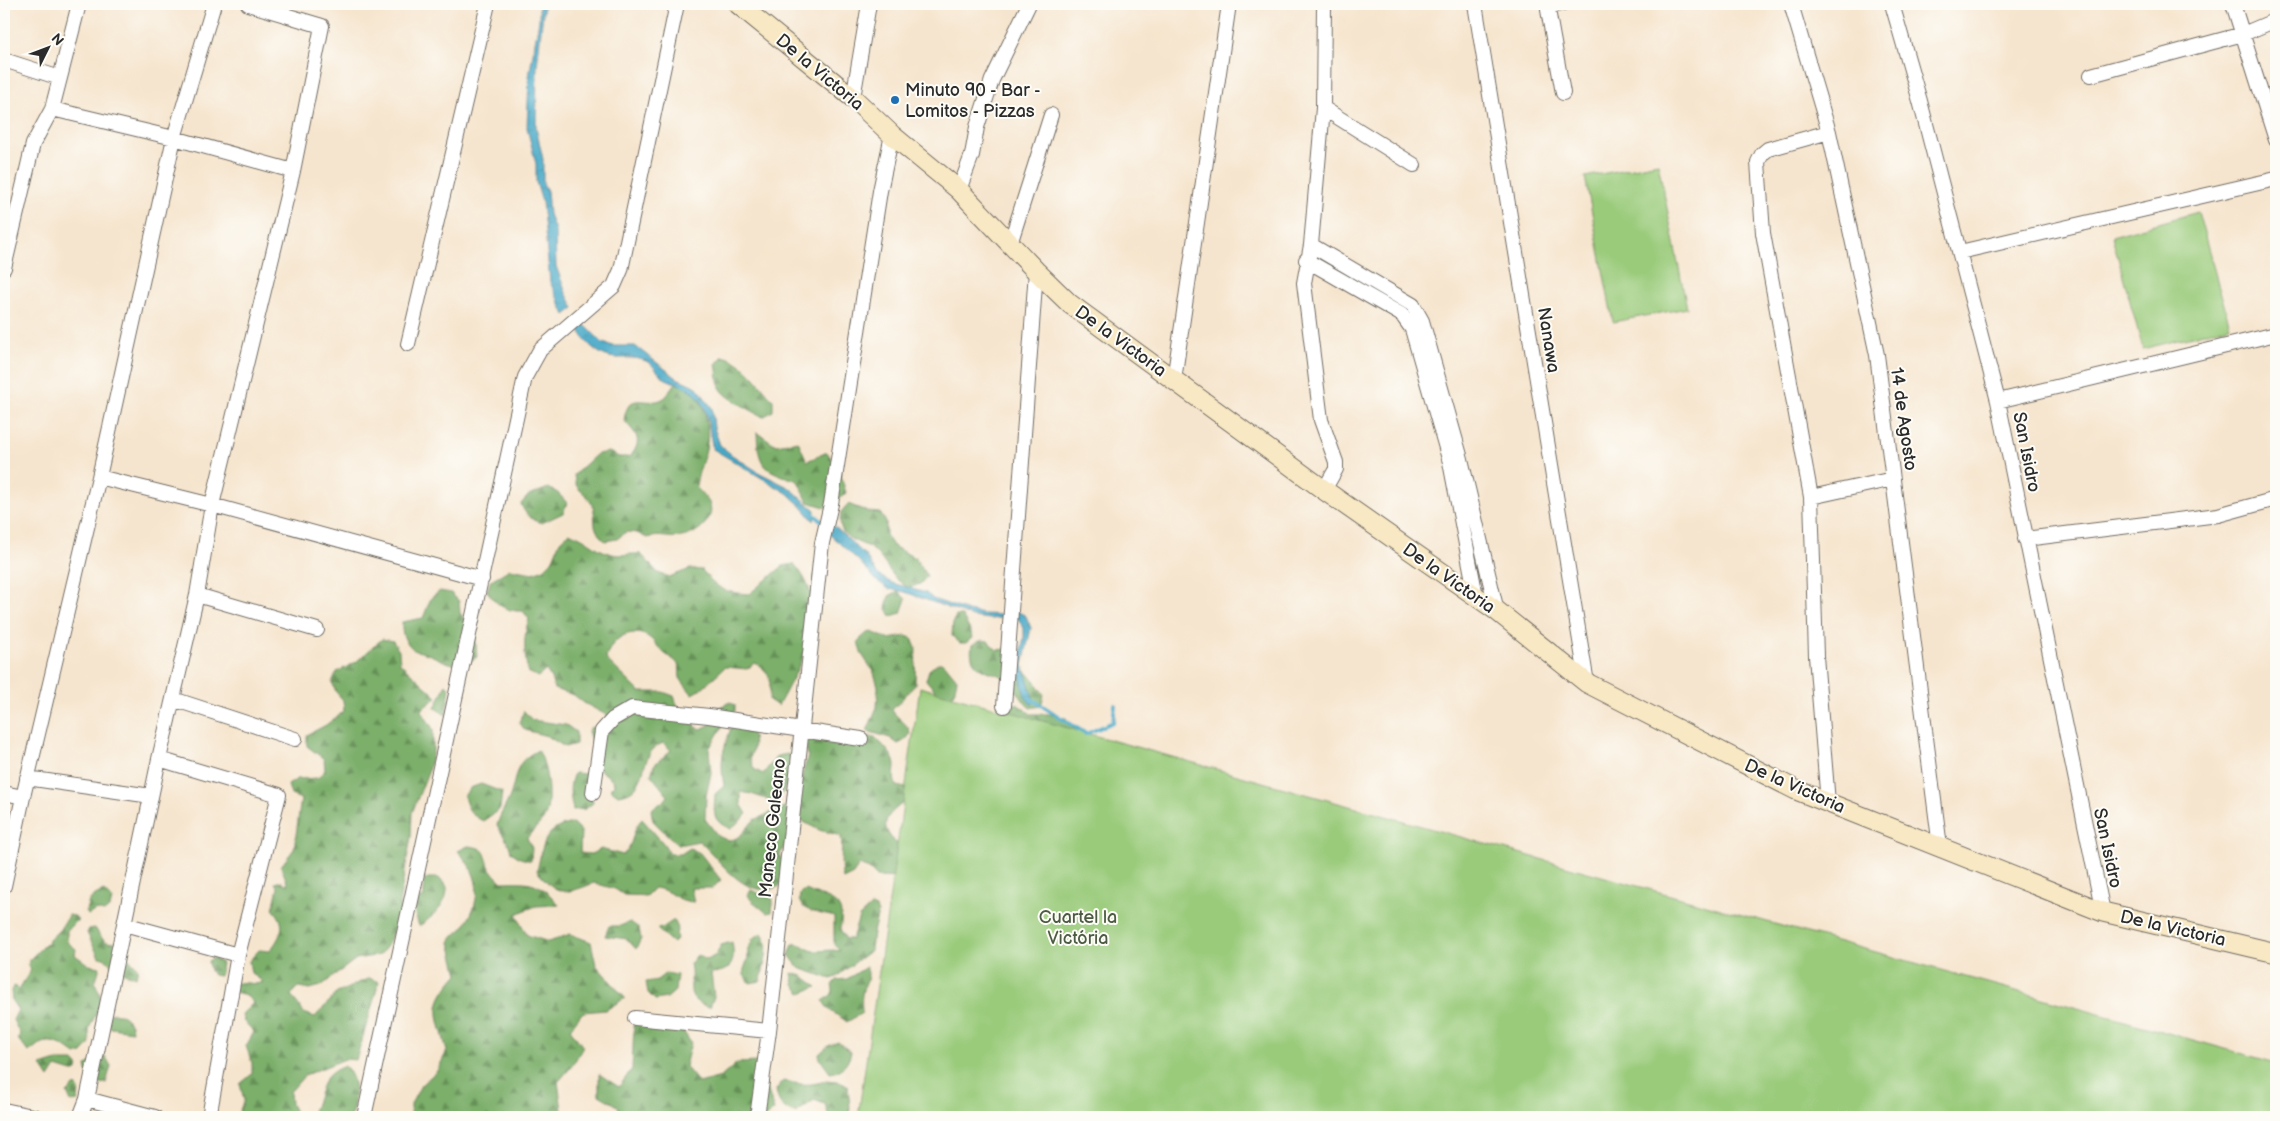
<svg xmlns="http://www.w3.org/2000/svg" width="2280" height="1121" font-family="'Balsamiq Sans',sans-serif">
<defs>
<pattern id="forest-firs" width="22" height="20" patternUnits="userSpaceOnUse" patternTransform="scale(1.25)"><rect width="22" height="20" fill="#7baf6a"/><path d="M5 1l3.5 6h-7zM16 11l3.5 6h-7z" fill="#658f57"/></pattern>
<pattern id="water-ripples" width="26" height="14" patternUnits="userSpaceOnUse" patternTransform="scale(1.25)"><rect width="26" height="14" fill="#47a9c7"/><path d="M2 4q2-2 4 0t4 0M15 11q2-2 4 0t4 0" fill="none" stroke="#3b8aa2"/></pattern>
</defs>
<rect width="100%" height="100%" fill="#fdfcf7"/>
<filter id="ink" filterUnits="userSpaceOnUse"><feTurbulence type="fractalNoise" baseFrequency=".02" numOctaves="2"/><feDisplacementMap in="SourceGraphic" scale="10" xChannelSelector="R" yChannelSelector="G"/><feConvolveMatrix kernelMatrix="1 2 1 2 8 2 1 2 1" color-interpolation-filters="sRGB"/></filter>
<filter id="wash" filterUnits="userSpaceOnUse"><feTurbulence type="fractalNoise" baseFrequency=".0096" numOctaves="4" result="noise"/><feDisplacementMap in="SourceGraphic" scale="20" xChannelSelector="R" yChannelSelector="G"/><feGaussianBlur stdDeviation="1.12" result="paint"/><feColorMatrix in="noise" values="0 0 0 0 0 0 0 0 0 0 0 0 0 0 0 0 0 1.4 0 .05"/><feComposite in="paint" operator="in"/></filter>
<g filter="url(#wash)">
<rect width="100%" height="100%" fill="#f6e5ce"/>
<path fill="url(#forest-firs)" stroke="#536d4a" d="M 723,356 C 746,362 758,383 773,400 L 773,411 L 763,417 C 752,410 724,398 720,387 C 717,381 718,372 716,364 Z
M 681,381 C 705,394 712,428 705,453 C 702,465 697,475 696,487 C 700,492 708,499 710,505 C 715,521 695,535 682,537 C 670,539 660,534 647,538 L 637,533 L 626,532 L 617,539 L 605,541 C 587,525 600,516 590,501 C 582,488 576,493 574,475 L 597,454 L 609,452 L 619,457 L 630,457 C 644,439 636,435 624,420 C 629,387 647,409 664,398 C 668,396 668,392 671,388 C 673,385 678,383 681,381 Z
M 757,432 L 776,445 L 798,441 L 807,461 L 827,452 L 840,472 L 846,493 L 828,508 L 808,502 L 798,481 C 765,470 758,469 757,432 Z
M 548,488 L 558,493 L 567,503 L 563,513 L 542,523 C 532,520 525,515 521,504 L 528,496 Z
M 848,504 L 869,512 L 880,513 L 886,522 L 886,535 L 893,546 L 915,558 L 927,576 L 920,584 L 909,588 C 889,578 887,561 872,549 C 863,543 852,542 845,534 C 839,528 840,520 841,512 Z
M 569,533 C 585,536 594,549 609,553 C 619,557 630,553 641,554 L 658,573 L 669,577 L 690,569 L 702,570 C 719,590 723,592 749,594 L 783,566 L 794,564 C 835,610 802,661 778,706 L 769,700 C 770,681 773,673 755,663 L 747,669 L 725,667 L 701,689 L 692,694 C 688,689 683,683 680,678 C 679,674 680,669 679,666 C 676,660 669,657 664,653 C 658,648 654,640 647,636 C 628,627 610,640 606,659 L 640,692 L 663,692 L 674,696 L 678,707 L 612,718 L 584,703 L 574,695 L 554,689 L 551,678 L 546,670 L 538,677 L 528,672 C 524,656 523,634 529,619 L 523,611 C 506,612 497,605 487,591 L 491,580 L 510,569 L 533,573 L 544,569 L 552,561 L 560,541 Z
M 440,591 L 451,593 L 459,601 L 460,613 L 475,631 L 477,657 C 453,676 439,653 415,651 C 405,642 401,635 402,622 L 423,618 L 431,598 Z
M 898,591 L 906,599 L 901,613 L 891,616 L 886,607 L 889,596 Z
M 956,616 L 962,616 L 971,632 L 972,638 L 966,643 L 960,643 L 952,636 L 953,621 Z
M 872,632 L 888,639 L 906,636 L 912,638 L 916,648 L 915,685 L 892,710 C 898,721 925,732 898,744 L 890,738 L 867,731 L 877,707 L 878,686 L 874,673 L 861,653 L 858,641 L 867,633 Z
M 382,639 L 393,641 L 399,651 L 400,663 L 437,697 L 421,710 L 433,729 L 433,751 L 428,772 L 412,813 L 411,837 L 399,904 L 401,916 L 387,946 L 380,955 L 356,959 L 321,986 L 310,989 L 299,987 L 291,995 L 304,1013 L 315,1017 L 337,993 L 369,978 L 379,982 L 356,1060 L 345,1059 L 305,1075 L 290,1092 L 291,1104 L 296,1114 L 284,1114 L 276,1117 L 237,1117 L 244,1100 L 240,1084 L 252,1074 L 252,1063 L 246,1046 L 254,1032 L 243,1020 L 242,1014 L 253,1003 L 246,995 L 231,991 L 231,985 C 245,979 253,987 263,982 L 251,973 L 249,961 L 259,950 L 270,951 C 281,935 288,925 273,909 L 278,888 L 275,883 L 280,881 L 288,885 L 281,866 L 294,849 L 301,799 L 291,795 L 288,785 L 297,779 L 318,778 L 325,770 L 324,759 L 307,746 L 307,735 L 326,725 L 344,711 L 343,700 L 336,692 L 332,682 L 337,672 L 356,662 Z
M 982,640 L 988,641 L 997,650 L 1006,649 L 1034,680 L 1044,695 L 1041,706 L 1030,708 C 1022,702 1017,688 1008,680 C 997,670 966,674 972,645 Z
M 938,663 L 944,663 L 957,679 L 954,694 L 949,697 L 939,695 L 926,680 L 929,670 Z
M 446,684 L 450,688 L 446,715 L 435,708 Z
M 730,702 L 735,705 L 735,711 L 727,719 L 709,749 L 711,773 L 706,796 L 705,819 L 718,836 L 729,841 L 739,837 L 754,820 L 784,807 C 802,823 788,837 780,855 L 786,865 L 780,886 C 745,902 722,861 699,841 L 678,845 L 653,821 L 651,810 C 656,804 664,803 668,796 L 651,775 L 654,765 L 671,750 L 663,743 C 635,753 653,792 618,795 L 610,789 L 614,785 L 613,780 L 600,770 L 588,731 L 591,727 L 596,729 L 624,712 L 653,715 L 664,719 L 687,717 L 692,720 L 696,727 L 701,729 L 711,724 L 713,719 L 712,713 L 715,709 Z
M 1012,704 L 1017,704 L 1031,714 L 1049,714 L 1066,718 L 1078,734 L 1009,715 L 1008,708 Z
M 524,711 L 532,720 L 566,725 L 576,732 L 576,744 L 565,747 L 547,736 L 525,730 L 519,722 Z
M 733,722 L 749,725 C 754,737 756,745 750,758 L 754,769 L 763,774 L 777,756 L 788,754 L 795,762 L 796,773 L 787,779 C 785,790 782,797 772,801 L 751,794 L 741,792 L 741,804 L 747,814 L 731,829 C 711,821 714,813 715,794 L 724,786 C 719,757 724,749 733,722 Z
M 809,735 L 875,737 C 881,744 894,754 895,765 C 895,772 893,777 896,786 L 906,788 L 907,800 C 888,814 876,823 896,843 L 908,843 L 899,878 L 877,877 L 869,869 L 859,865 L 853,874 L 843,879 C 839,864 843,851 841,836 L 819,830 L 800,820 L 798,789 L 808,756 L 806,746 Z
M 538,750 C 547,763 553,806 543,820 C 538,826 532,831 527,838 L 532,848 L 531,861 L 520,858 L 511,852 C 509,841 502,835 497,825 C 500,814 506,806 510,796 C 518,773 513,763 538,750 Z
M 574,773 L 586,774 L 595,782 L 592,792 L 593,803 L 585,809 L 573,810 C 570,796 568,787 574,773 Z
M 481,784 L 502,792 L 500,809 L 483,821 C 471,815 467,809 464,796 L 470,788 Z
M 642,819 L 664,844 L 670,854 L 681,854 L 690,848 L 700,853 L 721,880 L 713,888 L 691,888 L 694,902 C 677,902 670,889 654,888 L 646,896 L 624,895 L 615,889 L 594,883 C 564,895 558,896 537,871 C 543,845 543,828 573,823 L 581,831 L 580,853 L 591,854 L 601,849 L 623,855 C 635,844 631,830 642,819 Z
M 468,846 C 486,848 484,851 489,866 C 491,872 497,877 502,882 C 532,881 539,881 559,905 L 536,906 L 516,914 L 527,935 L 549,942 L 570,934 L 591,942 L 596,965 L 625,998 L 606,1010 L 583,1012 L 570,1029 L 583,1047 L 572,1066 L 558,1082 L 563,1117 L 411,1117 L 411,1104 L 421,1085 L 437,1071 L 447,1051 C 437,1012 429,1006 458,974 L 450,942 C 455,932 461,932 465,925 C 483,896 480,876 458,851 Z
M 428,878 L 439,878 L 447,887 C 448,904 433,917 419,926 L 413,907 L 415,901 L 424,897 L 424,880 Z
M 751,890 L 773,899 L 772,912 L 767,913 L 751,900 L 748,895 Z
M 806,890 C 827,900 847,898 840,929 L 846,939 L 852,939 L 859,917 L 871,906 L 876,908 L 878,913 L 873,932 L 871,950 L 836,977 L 831,979 L 799,968 L 789,955 L 793,944 C 802,942 807,951 816,951 C 825,951 831,949 840,951 L 834,944 L 834,917 C 822,913 792,912 801,892 Z
M 104,891 L 112,899 L 110,907 L 104,912 L 96,910 L 88,915 L 86,911 C 88,899 93,895 104,891 Z
M 69,915 L 75,916 L 78,920 L 67,930 L 67,942 L 76,949 L 75,955 L 89,965 L 100,967 L 95,983 C 109,1008 91,1014 89,1032 C 89,1036 90,1040 90,1044 L 82,1053 L 76,1055 C 65,1046 52,1037 38,1045 C 34,1048 32,1050 28,1052 L 18,1039 L 20,1034 L 13,1020 L 18,1010 L 12,1001 L 11,990 L 14,986 L 19,989 L 31,970 L 28,965 L 29,960 L 60,929 Z
M 674,920 L 678,928 L 676,934 L 677,939 L 673,943 L 657,929 L 659,927 L 662,928 Z
M 630,922 L 639,928 L 641,939 L 636,949 L 627,939 L 605,936 L 609,926 L 620,926 Z
M 95,928 C 101,936 103,945 115,942 C 124,950 129,960 138,968 L 136,977 L 116,970 L 104,958 L 99,957 L 87,933 L 89,929 Z
M 762,933 C 772,947 763,966 761,981 L 750,983 C 741,973 743,972 747,961 C 749,957 747,952 748,948 L 751,944 L 752,939 Z
M 732,942 C 736,962 732,972 711,973 L 714,997 L 710,1007 C 681,1001 695,984 690,964 L 697,955 L 707,960 L 716,955 L 721,945 Z
M 213,958 L 222,963 L 220,976 L 214,975 L 210,971 L 208,961 Z
M 866,967 C 872,978 863,984 862,995 C 861,1001 862,1007 862,1013 L 847,1022 C 836,1013 830,1014 823,1001 C 830,996 835,994 832,985 L 836,980 L 847,979 Z
M 666,973 L 677,975 L 675,991 L 667,998 L 655,1000 L 648,993 L 646,982 L 657,980 Z
M 792,973 L 803,976 L 817,987 L 801,993 L 794,985 Z
M 114,1013 C 125,1015 131,1020 132,1031 L 111,1028 L 107,1023 L 108,1014 Z
M 678,1023 L 691,1043 L 685,1066 L 699,1083 L 721,1077 L 737,1063 L 759,1062 L 774,1110 L 767,1117 L 621,1117 L 618,1106 L 599,1095 L 599,1074 L 619,1087 L 632,1069 L 634,1024 Z
M 838,1042 L 851,1052 C 849,1063 842,1072 830,1073 L 820,1059 L 819,1054 L 828,1046 Z
M 105,1056 L 111,1066 L 106,1083 L 95,1084 L 88,1076 L 86,1066 L 95,1059 Z
M 57,1061 L 74,1061 L 78,1065 L 77,1070 L 72,1072 L 56,1067 L 49,1078 L 41,1066 Z
M 345,1066 C 359,1081 355,1099 351,1117 L 309,1117 C 324,1097 315,1076 345,1066 Z
M 826,1080 L 837,1081 L 848,1086 L 850,1108 L 849,1117 L 829,1117 L 825,1104 L 814,1100 L 796,1113 C 783,1109 778,1104 776,1090 L 783,1081 C 799,1084 811,1087 826,1080 Z
M 75,1085 L 79,1089 L 78,1101 L 71,1102 L 67,1093 Z"/>
<path fill="#9acb7a" stroke="#627b52" d="M 1658,163 L 1687,308 L 1613,322 L 1585,177 Z
M 2198,212 L 2230,326 L 2143,349 L 2112,236 Z
M 920,687 L 2276,1063 L 2276,1117 L 858,1117 Z"/>
<path fill="url(#water-ripples)" stroke="#396a79" d="M 539,4 L 544,4 L 537,66 L 536,128 L 543,159 L 543,183 L 547,191 L 549,214 L 555,230 L 556,266 L 566,293 L 574,308 L 565,315 L 550,282 L 542,202 L 536,182 L 536,164 L 527,128 L 529,76 L 539,20 Z
M 582,322 L 603,343 L 614,346 L 635,346 L 677,378 L 697,387 L 712,408 L 714,428 L 720,445 L 732,455 L 760,473 L 790,488 L 815,510 L 814,521 L 802,507 L 787,493 L 713,449 C 709,433 709,414 701,401 C 694,389 677,384 666,379 C 658,375 655,365 646,361 C 636,357 627,358 616,358 C 598,357 583,341 577,325 Z
M 831,523 L 865,555 L 878,575 L 892,583 L 926,593 L 933,599 L 968,611 L 984,614 L 1005,615 L 1017,611 L 1026,616 L 1031,628 L 1023,665 L 1034,700 L 1032,705 L 1025,697 L 1018,667 L 1024,637 L 1024,628 L 1017,617 L 989,619 L 973,617 L 905,592 L 889,589 L 877,581 L 858,560 L 829,534 Z"/>
<g fill="none" stroke-linecap="round" stroke-linejoin="round">
<path stroke="#47a9c7" stroke-width="4" d="M 811,512 L 823,522
M 1030,698 L 1086,734 L 1113,722 L 1115,705"/>
</g>
</g>
<g filter="url(#ink)">
<g fill="none" stroke-linecap="round" stroke-linejoin="round">
<defs>
<path id="street" d="M 1324,4 L 1323,108 L 1311,245 L 1304,283 L 1321,420 L 1336,462 L 1336,469 L 1324,490
M 1475,4 L 1587,683
M 1561,4 L 1551,6 L 1548,10 L 1563,93
M 1791,4 L 1829,132 L 1877,355 L 1940,847
M 1892,4 L 1920,101 L 1998,401 L 2103,912
M 2233,4 L 2276,140
M 4,60 L 60,78
M 2091,75 L 2243,34 L 2276,20
M 853,98 L 869,4
M 1323,108 L 1414,165
M 52,109 L 174,138 L 293,171
M 959,190 L 972,155 L 977,127 L 992,80 L 1029,4
M 1010,244 L 1051,115
M 1311,245 L 1413,305 L 1422,321 L 1461,459 L 1497,611
M 1960,252 L 2276,179
M 1306,260 L 1402,315 L 1412,329 L 1450,462 L 1476,596
M 4,268 L 33,144 L 52,109 L 79,4
M 408,344 L 488,4
M 1174,380 L 1229,4
M 1998,401 L 2276,334
M 99,477 L 212,505 L 482,579
M 1811,497 L 1893,479
M 2025,539 L 2218,515 L 2276,499
M 197,595 L 317,630
M 173,699 L 295,739
M 1004,706 L 1036,271
M 159,759 L 279,795 L 238,955 L 209,1117
M 27,778 L 151,796
M 4,793 L 23,797
M 593,793 L 602,731 L 613,719 L 632,708 L 709,716 L 861,739
M 1828,803 L 1816,656 L 1811,497 L 1763,233 L 1758,162 L 1762,154 L 1768,149 L 1829,132
M 4,886 L 23,797 L 99,477 L 174,138 L 214,4
M 124,924 L 238,955
M 635,1018 L 769,1031
M 87,1099 L 155,1117
M 4,1110 L 37,1117
M 80,1117 L 87,1099 L 159,759 L 197,595 L 212,505 L 293,171 L 322,26 L 248,4
M 364,1117 L 525,377 L 540,350 L 614,286 L 621,270 L 677,4
M 757,1117 L 769,1031 L 822,543 L 831,504 L 880,191 L 892,135"/>
<path id="secondary" d="M 738,4 L 853,98 L 892,135 L 959,190 L 1036,271 L 1070,304 L 1324,490 L 1497,611 L 1587,683 L 1796,790 L 2103,912 L 2276,953"/>
</defs>
<use href="#street" stroke="#726c64" stroke-width="16"/>
<use href="#secondary" stroke="#726c64" stroke-width="21"/>
<use href="#street" stroke="#fff" stroke-width="14"/>
<use href="#secondary" stroke="#f8e8c3" stroke-width="19"/>
</g>
</g>
<circle fill="#1f6fb2" stroke="#fdfcf7" stroke-width="2" cx="895" cy="100" r="5"/>
<g text-anchor="middle" stroke-width="4" stroke-linejoin="round" paint-order="stroke">
<g font-size="18" fill="#2b2b2b" stroke="#fdfcf7">
<text transform="translate(820 72) rotate(40)" y="6">De la Victoria</text>
<text transform="translate(1549 340) rotate(81)" y="6">Nanawa</text>
<text transform="translate(1121 341) rotate(36)" y="6">De la Victoria</text>
<text transform="translate(1904 419) rotate(82)" y="6">14 de Agosto</text>
<text transform="translate(2027 452) rotate(79)" y="6">San Isidro</text>
<text transform="translate(1449 578) rotate(35)" y="6">De la Victoria</text>
<text transform="translate(1795 786) rotate(24)" y="6">De la Victoria</text>
<text transform="translate(772 828) rotate(-84)" y="6">Maneco Galeano</text>
<text transform="translate(2108 848) rotate(78)" y="6">San Isidro</text>
<text transform="translate(2173 928) rotate(13)" y="6">De la Victoria</text>
</g>
<g font-size="18" fill="#2b2b2b" stroke="#fdfcf7" text-anchor="start">
<text x="905" y="96">Minuto 90 - Bar -<tspan x="905" dy="21">Lomitos - Pizzas</tspan></text>
</g>
<g font-size="18" fill="#4c5b43" stroke="#fdfcf7">
<text x="1078" y="923">Cuartel la<tspan x="1078" dy="21">Victória</tspan></text>
</g>
</g>
<rect width="2280" height="1121" fill="none" stroke="#fdfcf7" stroke-width="20"/>
<g transform="translate(48 48) rotate(48)" stroke="#fdfcf7" stroke-width="4" paint-order="stroke">
<path d="M0-4L9 19L0 12L-9 19Z" fill="#2b2b2b"/>
<text y="-8" font-size="14" font-weight="bold" text-anchor="middle" fill="#2b2b2b">N</text>
</g>
</svg>
